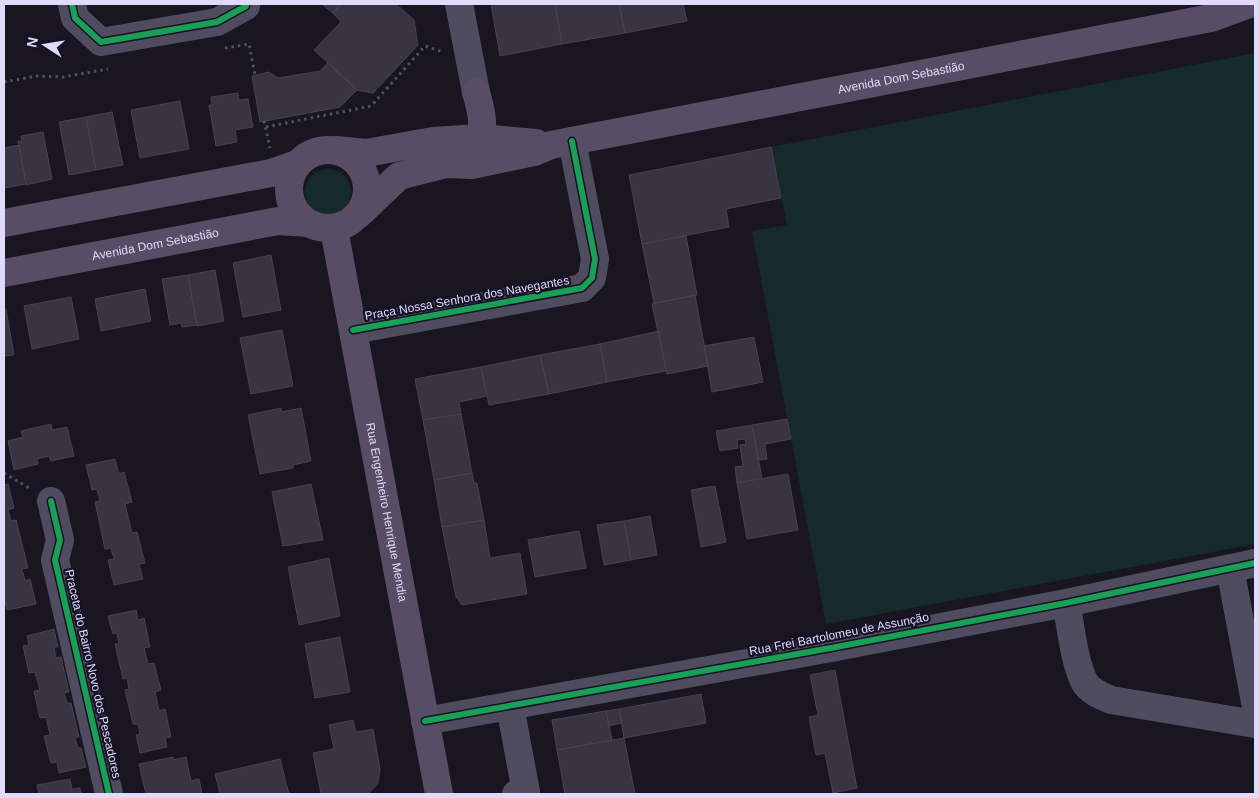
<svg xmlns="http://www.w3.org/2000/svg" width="1259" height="798" font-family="Helvetica,sans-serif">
<rect width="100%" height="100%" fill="#191621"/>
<path fill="#162a2c" d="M 1255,53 L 1255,544 L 826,624 L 752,231 L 787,225 L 771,147 Z
M305 192a23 23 0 1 1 46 0a23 23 0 1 1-46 0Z"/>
<path fill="#383442" stroke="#464254" d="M 322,4 L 341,4 L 333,13 Z
M 341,4 L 396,4 L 414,20 L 418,45 L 373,93 L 357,90 L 314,50 L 341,22 L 333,13 Z
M 491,4 L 555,4 L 562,44 L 500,56 Z
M 555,4 L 619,4 L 625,33 L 562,44 Z
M 619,4 L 683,4 L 687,21 L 625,33 Z
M 328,63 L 357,90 L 340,107 L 260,122 L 252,76 L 269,72 L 278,78 L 320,71 Z
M 238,93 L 239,100 L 248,99 L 253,127 L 235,130 L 237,142 L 216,146 L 209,105 L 212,105 L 211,97 Z
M 180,101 L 189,149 L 140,158 L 131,110 Z
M 112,112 L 123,165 L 96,170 L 86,117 Z
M 86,117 L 96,170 L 69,175 L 59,122 Z
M 43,132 L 52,179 L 26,185 L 18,141 L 22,141 L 21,136 Z
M 19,145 L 26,184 L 4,188 L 4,148 Z
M 771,147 L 781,198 L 726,209 L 729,227 L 642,244 L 629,175 Z
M 686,236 L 697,295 L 654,303 L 642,244 Z
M 271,255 L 281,310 L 243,317 L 233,263 Z
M 215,270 L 224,321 L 197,326 L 188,275 Z
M 188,275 L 197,325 L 182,327 L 181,323 L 170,325 L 162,279 Z
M 145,289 L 151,321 L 101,331 L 95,299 Z
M 695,295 L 708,366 L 667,374 L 652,304 Z
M 71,297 L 79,339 L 32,349 L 24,306 Z
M 4,309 L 6,309 L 14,355 L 4,356 Z
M 282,330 L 293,386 L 251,394 L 240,338 Z
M 659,331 L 666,371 L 607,382 L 600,344 Z
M 754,337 L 763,382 L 712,392 L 704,346 Z
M 600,344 L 607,382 L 549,394 L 540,355 Z
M 540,355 L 549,394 L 489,405 L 481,367 Z
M 481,367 L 487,396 L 459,402 L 461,414 L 423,420 L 415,379 Z
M 281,408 L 282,412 L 301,408 L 311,461 L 293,465 L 293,468 L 260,474 L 248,415 Z
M 461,414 L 472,473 L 434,480 L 423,420 Z
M 787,419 L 791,439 L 765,444 L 767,459 L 758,460 L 752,425 Z
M 51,424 L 52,430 L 67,427 L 74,456 L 51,461 L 49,456 L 37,459 L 38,464 L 14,470 L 8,441 L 23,437 L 21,431 Z
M 752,425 L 762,478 L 737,483 L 735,467 L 743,466 L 740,445 L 746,444 L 745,439 L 737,440 L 738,448 L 720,451 L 716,431 Z
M 115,459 L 119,474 L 124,472 L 132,502 L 125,504 L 132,533 L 137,532 L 145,563 L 139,564 L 143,579 L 114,585 L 108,560 L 114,559 L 111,548 L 105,549 L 95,502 L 100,501 L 97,489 L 92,490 L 86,465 Z
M 472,473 L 474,483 L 477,483 L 484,520 L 442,527 L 434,480 Z
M 788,474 L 798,530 L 747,539 L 737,483 Z
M 8,484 L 14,508 L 8,510 L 11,521 L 16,520 L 28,568 L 22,569 L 25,581 L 30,579 L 36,604 L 7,610 L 4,597 L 4,485 Z
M 311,484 L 323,540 L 283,546 L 272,492 Z
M 715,486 L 726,542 L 701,547 L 691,490 Z
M 650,516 L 657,555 L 631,560 L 624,521 Z
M 484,520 L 490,558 L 520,553 L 527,594 L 462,605 L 456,597 L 442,527 Z
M 624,521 L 631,560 L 604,565 L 597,525 Z
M 579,531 L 586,568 L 535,577 L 528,540 Z
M 329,558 L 340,616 L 299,625 L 288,567 Z
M 136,610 L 138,620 L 144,618 L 150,647 L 144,648 L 148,664 L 154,663 L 161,690 L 155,692 L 159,711 L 165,709 L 171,737 L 165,738 L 167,747 L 140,753 L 136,735 L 140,734 L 138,724 L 133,724 L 125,690 L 129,689 L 127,678 L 123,679 L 115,644 L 119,643 L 117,633 L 113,634 L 108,616 Z
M 54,629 L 58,647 L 54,647 L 56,658 L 61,657 L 69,692 L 64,693 L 67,703 L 71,703 L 79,737 L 75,738 L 78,748 L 81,748 L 86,767 L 59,773 L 57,762 L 51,763 L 44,736 L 50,735 L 46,717 L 40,718 L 34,691 L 40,690 L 35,672 L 29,673 L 23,646 L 29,645 L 27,636 Z
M 340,637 L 350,692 L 315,698 L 305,644 Z
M 835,670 L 857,788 L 833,793 L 825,753 L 816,755 L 809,717 L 818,715 L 810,675 Z
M 701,694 L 706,723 L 624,738 L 619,709 Z
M 619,709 L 622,723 L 609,726 L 606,711 Z
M 606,711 L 612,740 L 557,750 L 552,720 Z
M 353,720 L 356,732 L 373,729 L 380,769 L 378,783 L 368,794 L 321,794 L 313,753 L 334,749 L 329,725 Z
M 624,738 L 635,794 L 565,794 L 557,750 Z
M 173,757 L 173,760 L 186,757 L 191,781 L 199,779 L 202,794 L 146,794 L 139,764 Z
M 280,759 L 289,794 L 220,794 L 215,774 Z
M 70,779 L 72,789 L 80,788 L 81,794 L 39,794 L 37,785 Z"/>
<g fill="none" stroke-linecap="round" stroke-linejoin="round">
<path stroke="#4a535f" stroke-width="3" stroke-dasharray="2.5 4" stroke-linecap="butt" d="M 225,48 L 249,44 L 255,75
M 4,82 L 37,76 L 63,77 L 108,69
M 264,121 L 270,148
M 266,127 L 371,106 L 425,46 L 443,52
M 4,473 L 29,488"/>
<path stroke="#4f4c5f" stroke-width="28" d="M 72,4 L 75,18 L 101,42 L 217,22 L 246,6
M 459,4 L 476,92
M 353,330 L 582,288 L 592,278 L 595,259 L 572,141
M 51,501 L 60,540 L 55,560 L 109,794
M 1230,568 L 1255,702
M 1066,603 C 1071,626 1074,663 1085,683 C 1091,692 1102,696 1111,700 L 1255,724
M 510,706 L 526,792 L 516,794
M 425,721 L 831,648 L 1066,603 L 1255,563"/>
<g stroke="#574d64" stroke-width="28">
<circle cx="328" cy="189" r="39"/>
<path d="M 336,150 L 366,153 L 433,141 L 480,138 L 536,143"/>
<path d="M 468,152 C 489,136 482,113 476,92"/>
<path id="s1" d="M 359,214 L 399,176 L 446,164 L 472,165 L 534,152 L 551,145 L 1211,18 L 1249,4"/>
<path d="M 4,223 L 271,173 L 297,164"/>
<path id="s2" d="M 334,229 L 439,794"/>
<path id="s3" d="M 4,273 L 278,221 L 308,223"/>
</g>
<defs>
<path id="cycleway" d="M 72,4 L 75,18 L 101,42 L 217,22 L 246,6
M 353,330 L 582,288 L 592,278 L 595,259 L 572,141
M 51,501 L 60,540 L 55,560 L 109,794
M 425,721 L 831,648 L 1066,603 L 1255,563"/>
</defs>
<use href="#cycleway" stroke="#161225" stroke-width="9"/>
<use href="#cycleway" stroke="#1a9f57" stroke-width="6"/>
</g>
<g text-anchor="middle" stroke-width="4.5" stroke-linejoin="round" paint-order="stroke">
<g font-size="12" fill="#e0dafb" stroke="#161225">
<text dy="4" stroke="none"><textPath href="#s1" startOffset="568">Avenida Dom Sebastião</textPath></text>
<text dy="4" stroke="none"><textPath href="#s3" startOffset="154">Avenida Dom Sebastião</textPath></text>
<text transform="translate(467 298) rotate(-10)" y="4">Praça Nossa Senhora dos Navegantes</text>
<text dy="4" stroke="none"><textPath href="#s2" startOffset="288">Rua Engenheiro Henrique Mendia</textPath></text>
<text transform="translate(839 634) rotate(-11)" y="4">Rua Frei Bartolomeu de Assunção</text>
<text transform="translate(93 674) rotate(77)" y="4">Praceta do Bairro Novo dos Pescadores</text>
</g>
</g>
<rect width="1259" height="798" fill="none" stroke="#e0dafb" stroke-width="10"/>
<g transform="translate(45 45) rotate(282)" stroke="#161225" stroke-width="4" paint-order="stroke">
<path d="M0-4L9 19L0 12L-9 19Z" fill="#e0dafb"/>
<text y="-8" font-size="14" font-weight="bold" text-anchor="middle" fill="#e0dafb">N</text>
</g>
</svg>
